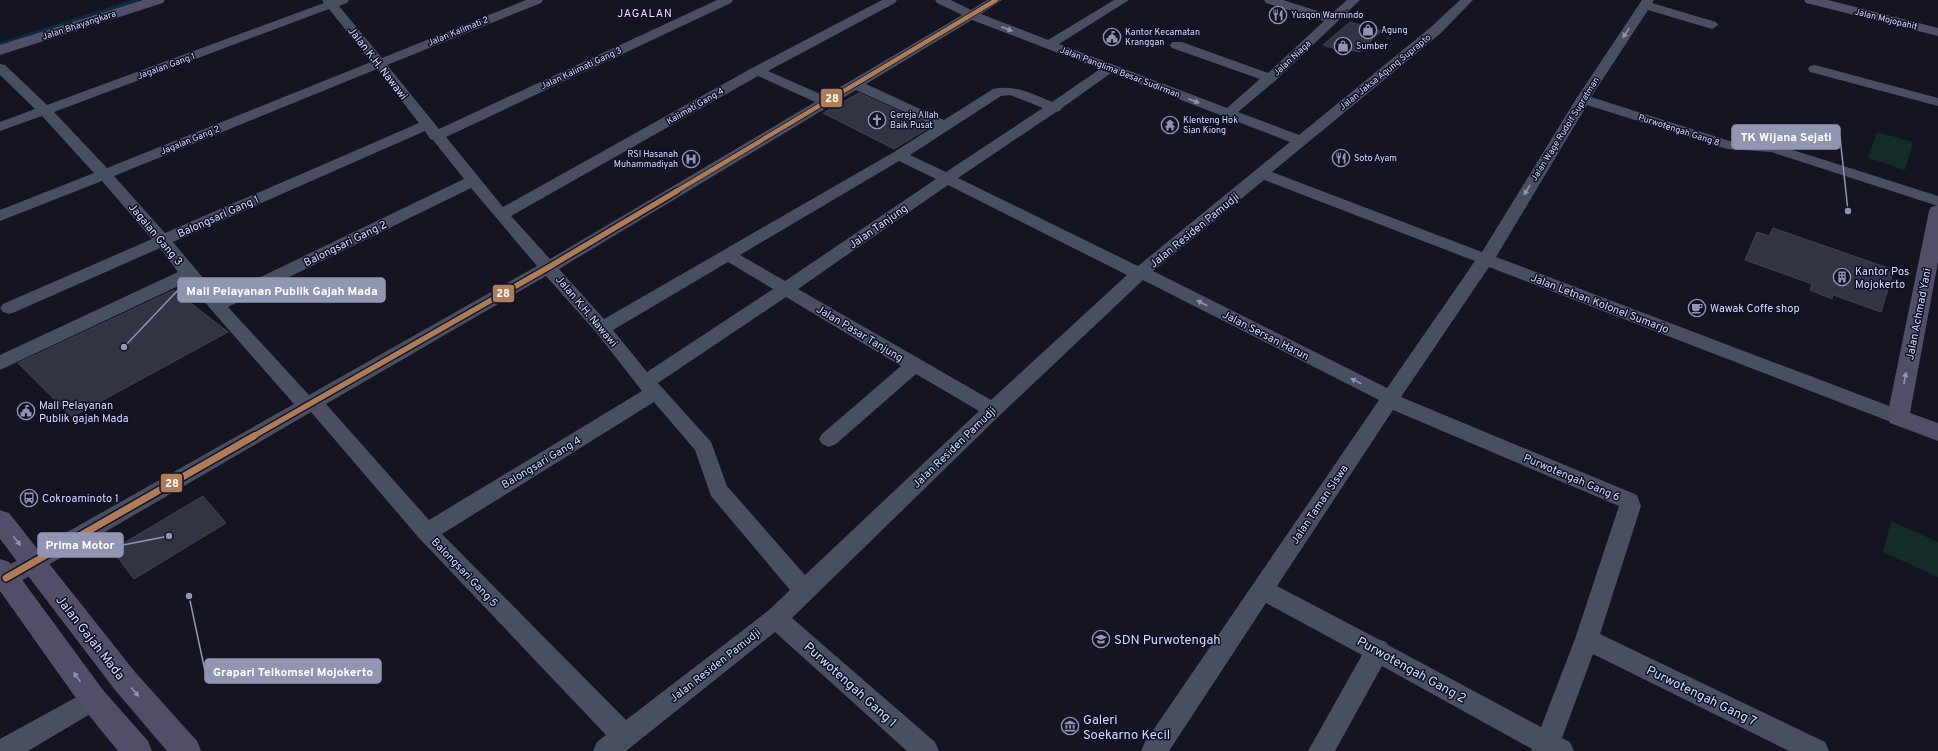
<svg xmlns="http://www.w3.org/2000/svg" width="1938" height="751" font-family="Overpass,sans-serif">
<rect width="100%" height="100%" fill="#141521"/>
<path fill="#132c27" d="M 1877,132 L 1913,142 L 1905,170 L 1868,158 Z
M 1891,521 L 1938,542 L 1938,577 L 1883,552 Z"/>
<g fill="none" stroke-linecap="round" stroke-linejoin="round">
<path stroke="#0c2b40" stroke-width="3.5" d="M 0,44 L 137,0"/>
</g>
<path fill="#323443" stroke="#3f4054" d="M 1350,22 L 1381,31 L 1359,52 L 1351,50 L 1348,53 L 1323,45 Z
M 859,93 L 932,126 L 894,149 L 823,113 Z
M 1773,228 L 1894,270 L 1881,312 L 1833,295 L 1832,299 L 1810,290 L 1812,284 L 1745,260 L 1757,232 L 1769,236 Z
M 174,290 L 228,332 L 72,417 L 18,363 Z
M 203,496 L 226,523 L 134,579 L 112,550 Z"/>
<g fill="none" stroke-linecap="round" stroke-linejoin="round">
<path fill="#4a4e61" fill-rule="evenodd" d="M 322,0 L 349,0 L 347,3 L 339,6 L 382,58 L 526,0 L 543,0 L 541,3 L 387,65 L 439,129 L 717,0 L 733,0 L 731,3 L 446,137 L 503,207 L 752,68 L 882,0 L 897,0 L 895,3 L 768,71 L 825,96 L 962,15 L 937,3 L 935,0 L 951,0 L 971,10 L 987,0 L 1002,0 L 981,14 L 1048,40 L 1114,0 L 1129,0 L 1059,44 L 1227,108 L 1260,79 L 1172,48 L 1170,45 L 1172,42 L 1182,42 L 1268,73 L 1324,21 L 1266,3 L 1264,0 L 1283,0 L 1330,15 L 1347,0 L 1360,0 L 1275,81 L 1238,112 L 1299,135 L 1431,27 L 1460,0 L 1473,0 L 1441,33 L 1272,172 L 1482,252 L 1576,99 L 1642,0 L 1654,0 L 1652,3 L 1716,22 L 1718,25 L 1712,29 L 1648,10 L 1591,97 L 1733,142 L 1777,145 L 1938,196 L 1938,206 L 1771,152 L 1727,149 L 1587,105 L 1496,257 L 1905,412 L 1908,417 L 1905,422 L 1898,424 L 1891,422 L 1489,267 L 1401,397 L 1637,495 L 1641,506 L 1600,634 L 1825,742 L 1829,751 L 1789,751 L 1593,654 L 1562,738 L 1570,742 L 1574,751 L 1531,751 L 1532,749 L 1382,666 L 1335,751 L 1308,751 L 1362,655 L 1266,603 L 1169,751 L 1141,751 L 1145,742 L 1379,400 L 1143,280 L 1000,415 L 792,618 L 935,742 L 939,751 L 907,751 L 775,632 L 626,751 L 593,751 L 597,742 L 606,735 L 419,538 L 311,412 L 14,585 L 6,588 L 0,585 L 0,570 L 294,404 L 187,282 L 0,370 L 0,355 L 178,272 L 160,248 L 15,312 L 9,314 L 3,312 L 0,308 L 3,304 L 152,239 L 102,181 L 0,221 L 0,210 L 94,173 L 42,116 L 0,131 L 0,122 L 35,109 L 0,75 L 0,64 L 5,65 L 47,105 L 324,3 ZM 329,9 L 371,62 L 107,168 L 54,112 ZM 972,20 L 1100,69 L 1052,102 C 1033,94 1014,84 993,89 L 944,120 L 866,84 ZM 377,69 L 419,123 L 165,233 L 114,176 ZM 1111,73 L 1290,142 L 1138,266 L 958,178 L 1056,112 L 1060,111 L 1062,108 ZM 758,76 L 815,102 L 550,259 L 511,216 ZM 856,90 L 935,126 L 894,152 L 604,319 L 559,269 ZM 1010,95 L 1043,108 L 946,172 L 910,155 L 1001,96 ZM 425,131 L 430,139 L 433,140 L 464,179 L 219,297 L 173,242 ZM 899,161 L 936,179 L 785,281 L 740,255 ZM 1264,180 L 1475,261 L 1387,388 L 1153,271 ZM 948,185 L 1127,275 L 991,400 L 798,289 ZM 471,188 L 537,266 L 309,395 L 228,307 ZM 728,262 L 773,289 L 647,372 L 613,330 ZM 546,276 L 596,332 L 642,391 L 429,520 L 326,404 ZM 786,297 L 901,366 L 822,434 L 819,439 L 822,444 L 829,447 L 836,444 L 916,374 L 979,411 L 805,575 L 727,486 L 711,442 L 658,383 ZM 654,402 L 695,450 L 711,496 L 790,590 L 768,611 L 626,720 L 442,534 ZM 1393,410 L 1619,506 L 1575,639 L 1541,727 L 1388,645 L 1386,642 L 1378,639 L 1277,586 Z
M 1815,65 L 1938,98 L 1938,106 L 1810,72 L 1808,69 L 1810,66 Z
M 93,688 L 102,691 L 105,699 L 102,707 L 28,751 L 0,751 L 0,739 Z"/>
<path fill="#504e68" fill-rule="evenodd" d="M 143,0 L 165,0 L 163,3 L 0,55 L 0,45 Z
M 1804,0 L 1828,0 L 1938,28 L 1938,36 L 1806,3 Z
M 1938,205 L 1938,262 L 1910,413 L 1938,423 L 1938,441 L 1890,423 L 1887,417 L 1929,211 L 1931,207 Z
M 0,510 L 9,513 L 135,672 L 197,741 L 201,751 L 167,751 L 115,690 L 0,539 Z
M 0,559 L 9,562 L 103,690 L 148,741 L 152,751 L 118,751 L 83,708 L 0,591 Z"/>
<defs>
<path id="bus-1-far2" d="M 675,192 L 996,0"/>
<path id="bus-1-far1" d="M 252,437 L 549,267 L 677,191"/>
<path id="bus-1" d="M 6,578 L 254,436"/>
</defs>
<use href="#bus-1-far2" stroke="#0f1126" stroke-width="6"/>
<use href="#bus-1-far1" stroke="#0f1126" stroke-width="8"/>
<use href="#bus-1" stroke="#0f1126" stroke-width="10"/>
<use href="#bus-1-far2" stroke="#b07c57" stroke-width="4.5"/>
<use href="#bus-1-far1" stroke="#b07c57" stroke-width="5.5"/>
<use href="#bus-1" stroke="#b07c57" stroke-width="7"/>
</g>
<defs><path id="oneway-solid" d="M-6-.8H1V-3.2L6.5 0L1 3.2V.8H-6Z"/></defs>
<g fill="#9094b0">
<use href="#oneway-solid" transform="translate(1007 29) rotate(21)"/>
<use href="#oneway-solid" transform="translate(1626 33) rotate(123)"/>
<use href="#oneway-solid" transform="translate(1194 101) rotate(21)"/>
<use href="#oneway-solid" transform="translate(1527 190) rotate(121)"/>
<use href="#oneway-solid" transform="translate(1202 303) rotate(-153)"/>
<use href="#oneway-solid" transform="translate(1356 381) rotate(-153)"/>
</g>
<g fill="#9294b3">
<use href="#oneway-solid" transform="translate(1905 378) rotate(-79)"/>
<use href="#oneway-solid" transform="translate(17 541) rotate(51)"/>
<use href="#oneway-solid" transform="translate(77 677) rotate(-126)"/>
<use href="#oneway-solid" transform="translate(135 692) rotate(49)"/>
</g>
<defs>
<symbol id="restaurant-ring" viewBox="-11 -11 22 22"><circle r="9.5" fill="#0f1126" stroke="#9195b1" stroke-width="1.5"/><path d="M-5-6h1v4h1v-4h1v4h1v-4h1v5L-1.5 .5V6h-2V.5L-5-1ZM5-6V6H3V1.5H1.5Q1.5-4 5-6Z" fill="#9195b1"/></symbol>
<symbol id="shop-ring" viewBox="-11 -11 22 22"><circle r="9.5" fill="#0f1126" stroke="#9195b1" stroke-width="1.5"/><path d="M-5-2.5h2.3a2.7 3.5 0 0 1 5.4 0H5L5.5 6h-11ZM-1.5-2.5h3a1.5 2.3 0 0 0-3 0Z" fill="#9195b1"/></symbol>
<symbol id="civic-ring" viewBox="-11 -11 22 22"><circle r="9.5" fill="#0f1126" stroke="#9195b1" stroke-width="1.5"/><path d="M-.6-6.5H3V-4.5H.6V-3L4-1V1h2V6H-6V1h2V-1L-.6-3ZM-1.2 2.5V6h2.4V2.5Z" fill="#9195b1"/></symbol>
<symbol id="church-ring" viewBox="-11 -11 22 22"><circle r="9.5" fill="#0f1126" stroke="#9195b1" stroke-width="1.5"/><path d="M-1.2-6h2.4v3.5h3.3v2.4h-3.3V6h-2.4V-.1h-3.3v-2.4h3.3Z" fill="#9195b1"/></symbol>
<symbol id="temple-ring" viewBox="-11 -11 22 22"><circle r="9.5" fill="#0f1126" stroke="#9195b1" stroke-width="1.5"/><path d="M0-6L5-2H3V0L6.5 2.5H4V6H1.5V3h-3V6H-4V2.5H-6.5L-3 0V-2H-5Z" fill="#9195b1"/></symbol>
<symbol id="hospital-ring" viewBox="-11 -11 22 22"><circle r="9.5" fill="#0f1126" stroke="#9195b1" stroke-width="1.5"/><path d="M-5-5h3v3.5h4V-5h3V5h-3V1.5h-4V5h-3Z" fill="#9195b1"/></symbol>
<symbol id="building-ring" viewBox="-11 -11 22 22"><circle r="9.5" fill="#0f1126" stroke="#9195b1" stroke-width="1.5"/><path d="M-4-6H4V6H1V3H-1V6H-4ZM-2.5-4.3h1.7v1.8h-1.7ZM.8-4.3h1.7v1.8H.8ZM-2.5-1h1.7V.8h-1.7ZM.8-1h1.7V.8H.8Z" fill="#9195b1"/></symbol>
<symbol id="cafe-ring" viewBox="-11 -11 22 22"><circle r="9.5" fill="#0f1126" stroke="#9195b1" stroke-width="1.5"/><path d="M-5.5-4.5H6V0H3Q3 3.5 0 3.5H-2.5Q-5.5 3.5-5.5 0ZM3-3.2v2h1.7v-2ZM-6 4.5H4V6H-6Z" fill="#9195b1"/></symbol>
<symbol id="bus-ring" viewBox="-11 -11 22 22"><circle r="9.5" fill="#0f1126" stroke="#9195b1" stroke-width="1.5"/><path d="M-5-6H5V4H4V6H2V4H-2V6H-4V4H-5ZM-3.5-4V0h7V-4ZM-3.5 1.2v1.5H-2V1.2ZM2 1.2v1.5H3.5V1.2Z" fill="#9195b1"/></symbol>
<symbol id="school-ring" viewBox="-11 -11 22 22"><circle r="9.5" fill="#0f1126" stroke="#9195b1" stroke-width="1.5"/><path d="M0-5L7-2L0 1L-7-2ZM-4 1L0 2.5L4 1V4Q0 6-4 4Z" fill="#9195b1"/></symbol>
<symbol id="museum-ring" viewBox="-11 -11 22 22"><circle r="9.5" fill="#0f1126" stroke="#9195b1" stroke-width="1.5"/><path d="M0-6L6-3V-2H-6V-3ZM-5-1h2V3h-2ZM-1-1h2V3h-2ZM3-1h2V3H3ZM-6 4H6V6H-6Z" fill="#9195b1"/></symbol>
</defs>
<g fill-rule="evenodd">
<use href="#restaurant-ring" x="1268" y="5" width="20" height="20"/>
<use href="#shop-ring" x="1358" y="20" width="20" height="20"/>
<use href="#civic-ring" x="1102" y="27" width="20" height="20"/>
<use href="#shop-ring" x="1333" y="36" width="20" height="20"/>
<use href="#church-ring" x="867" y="110" width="20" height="20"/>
<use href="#temple-ring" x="1160" y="115" width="20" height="20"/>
<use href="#restaurant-ring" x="1331" y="148" width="20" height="20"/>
<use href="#hospital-ring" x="681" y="149" width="20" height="20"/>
<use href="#building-ring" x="1832" y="267" width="20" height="20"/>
<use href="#cafe-ring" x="1687" y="298" width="20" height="20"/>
<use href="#civic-ring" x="16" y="401" width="20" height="20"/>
<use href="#bus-ring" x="19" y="488" width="20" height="20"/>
<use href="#school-ring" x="1091" y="629" width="20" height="20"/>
<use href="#museum-ring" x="1060" y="716" width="20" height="20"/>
</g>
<g text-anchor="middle" stroke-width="3" stroke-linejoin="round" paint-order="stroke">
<g font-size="9" fill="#d5dafe" stroke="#0f1126" text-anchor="start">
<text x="1291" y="18">Yusqon Warmindo</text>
<text x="1381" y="33">Agung</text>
<text x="1125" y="35">Kantor Kecamatan<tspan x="1125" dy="10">Kranggan</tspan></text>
<text x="1356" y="49">Sumber</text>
<text x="890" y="118">Gereja Allah<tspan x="890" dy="10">Baik Pusat</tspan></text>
<text x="1183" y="123">Klenteng Hok<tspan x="1183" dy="10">Sian Kiong</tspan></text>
<text x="678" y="157" text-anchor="end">RSI Hasanah<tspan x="678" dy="10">Muhammadiyah</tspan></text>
<text x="1354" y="161">Soto Ayam</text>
</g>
<g font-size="9" fill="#d5dafe" stroke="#0f1126">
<text transform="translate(1886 19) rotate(14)" y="3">Jalan Mojopahit</text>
<text transform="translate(79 25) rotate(-18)" y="3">Jalan Bhayangkara</text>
<text transform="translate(458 31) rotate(-22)" y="3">Jalan Kalimati 2</text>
<text transform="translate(1292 58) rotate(-43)" y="3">Jalan Niaga</text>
<text transform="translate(166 66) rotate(-20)" y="3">Jagalan Gang 1</text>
<text transform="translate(581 68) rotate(-25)" y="3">Jalan Kalimati Gang 3</text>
<text transform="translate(1120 72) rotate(21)" y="3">Jalan Panglima Besar Sudirman</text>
<text transform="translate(1385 72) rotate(-39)" y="3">Jalan Jaksa Agung Suprapto</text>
<text transform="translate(695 106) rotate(-30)" y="3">Kalimati Gang 4</text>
<text transform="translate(1565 129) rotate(-58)" y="3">Jalan Wage Rudolf Supratman</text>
<text transform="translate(1679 130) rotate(18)" y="3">Purwotengah Gang 8</text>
<text transform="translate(190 140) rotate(-22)" y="3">Jagalan Gang 2</text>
</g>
<g font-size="11" letter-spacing="1" fill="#fed7fa" stroke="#0f1126">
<text x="645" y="17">JAGALAN</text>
</g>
<g font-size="11" fill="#d5dafe" stroke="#0f1126">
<text transform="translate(378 63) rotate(52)" y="4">Jalan K.H. Nawawi</text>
<text transform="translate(218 216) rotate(-24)" y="4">Balongsari Gang 1</text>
<text transform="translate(878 226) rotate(-35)" y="4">Jalan Tanjung</text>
<text transform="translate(1194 230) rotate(-39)" y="4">Jalan Residen Pamudji</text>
<text transform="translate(156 234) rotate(50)" y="4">Jagalan Gang 3</text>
<text transform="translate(345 243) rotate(-26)" y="4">Balongsari Gang 2</text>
<text transform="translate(1600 303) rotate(21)" y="4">Jalan Letnan Kolonel Sumarjo</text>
<text transform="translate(587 311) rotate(50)" y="4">Jalan K.H. Nawawi</text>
<text transform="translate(1918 314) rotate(-79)" y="4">Jalan Achmad Yani</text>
<text transform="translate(860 333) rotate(31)" y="4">Jalan Pasar Tanjung</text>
<text transform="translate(1266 335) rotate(27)" y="4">Jalan Sersan Harun</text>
<text transform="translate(954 447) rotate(-44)" y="4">Jalan Residen Pamudji</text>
<text transform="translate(541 462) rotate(-31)" y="4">Balongsari Gang 4</text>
<text transform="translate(1572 477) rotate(23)" y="4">Purwotengah Gang 6</text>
<text transform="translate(1319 504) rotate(-56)" y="4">Jalan Taman Siswa</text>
<text transform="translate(465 572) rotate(46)" y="4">Balongsari Gang 5</text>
<text transform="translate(715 665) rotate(-38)" y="4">Jalan Residen Pamudji</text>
</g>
<g font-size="11" fill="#d5dafe" stroke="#0f1126" text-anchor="start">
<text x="1855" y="275">Kantor Pos<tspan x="1855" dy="13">Mojokerto</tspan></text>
<text x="1710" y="312">Wawak Coffe shop</text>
<text x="39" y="409">Mall Pelayanan<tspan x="39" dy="13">Publik gajah Mada</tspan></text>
<text x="42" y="502">Cokroaminoto 1</text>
</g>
<g font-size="13" fill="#d5dafe" stroke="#0f1126">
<text transform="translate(91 637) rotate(52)" y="5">Jalan Gajah Mada</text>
<text transform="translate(1412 669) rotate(29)" y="5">Purwotengah Gang 2</text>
<text transform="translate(851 684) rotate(42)" y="5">Purwotengah Gang 1</text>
<text transform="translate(1702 695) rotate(26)" y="5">Purwotengah Gang 7</text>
</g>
<g font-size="13" fill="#d5dafe" stroke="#0f1126" text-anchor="start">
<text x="1114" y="644">SDN Purwotengah</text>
<text x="1083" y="724">Galeri<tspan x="1083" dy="15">Soekarno Kecil</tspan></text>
</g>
</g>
<path fill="none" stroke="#9195b1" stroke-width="1.5" d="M1848 211L1840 137M124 347L178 290M169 536L123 545M189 596L205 671"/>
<g fill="#9195b1" stroke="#0f1126" stroke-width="1.5">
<circle cx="1848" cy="211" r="4"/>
<circle cx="124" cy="347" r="4"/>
<circle cx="169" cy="536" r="4"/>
<circle cx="189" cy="596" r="4"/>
</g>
<g fill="#9195b1" stroke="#9195b1" stroke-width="1.5">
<rect x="1732" y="125" width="108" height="24" rx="4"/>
<rect x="178" y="278" width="207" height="24" rx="4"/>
<rect x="38" y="533" width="85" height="24" rx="4"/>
<rect x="205" y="659" width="176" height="24" rx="4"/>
</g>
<g font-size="12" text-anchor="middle" font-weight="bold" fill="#fff">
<text x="1786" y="141">TK Wijana Sejati</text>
<text x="282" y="295">Mall Pelayanan Publik Gajah Mada</text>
<text x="80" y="549">Prima Motor</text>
<text x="293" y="676">Grapari Telkomsel Mojokerto</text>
</g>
<g stroke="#0f1126" stroke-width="1.5">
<rect x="820" y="88" width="23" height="20" rx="4" fill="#b07c57"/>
<rect x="492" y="284" width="23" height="19" rx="4" fill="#b07c57"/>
<rect x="160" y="473" width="23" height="20" rx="4" fill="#b07c57"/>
</g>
<g font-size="11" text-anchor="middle" font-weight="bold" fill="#fff">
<text x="832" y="102">28</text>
<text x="503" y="297">28</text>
<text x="172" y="487">28</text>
</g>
</svg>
